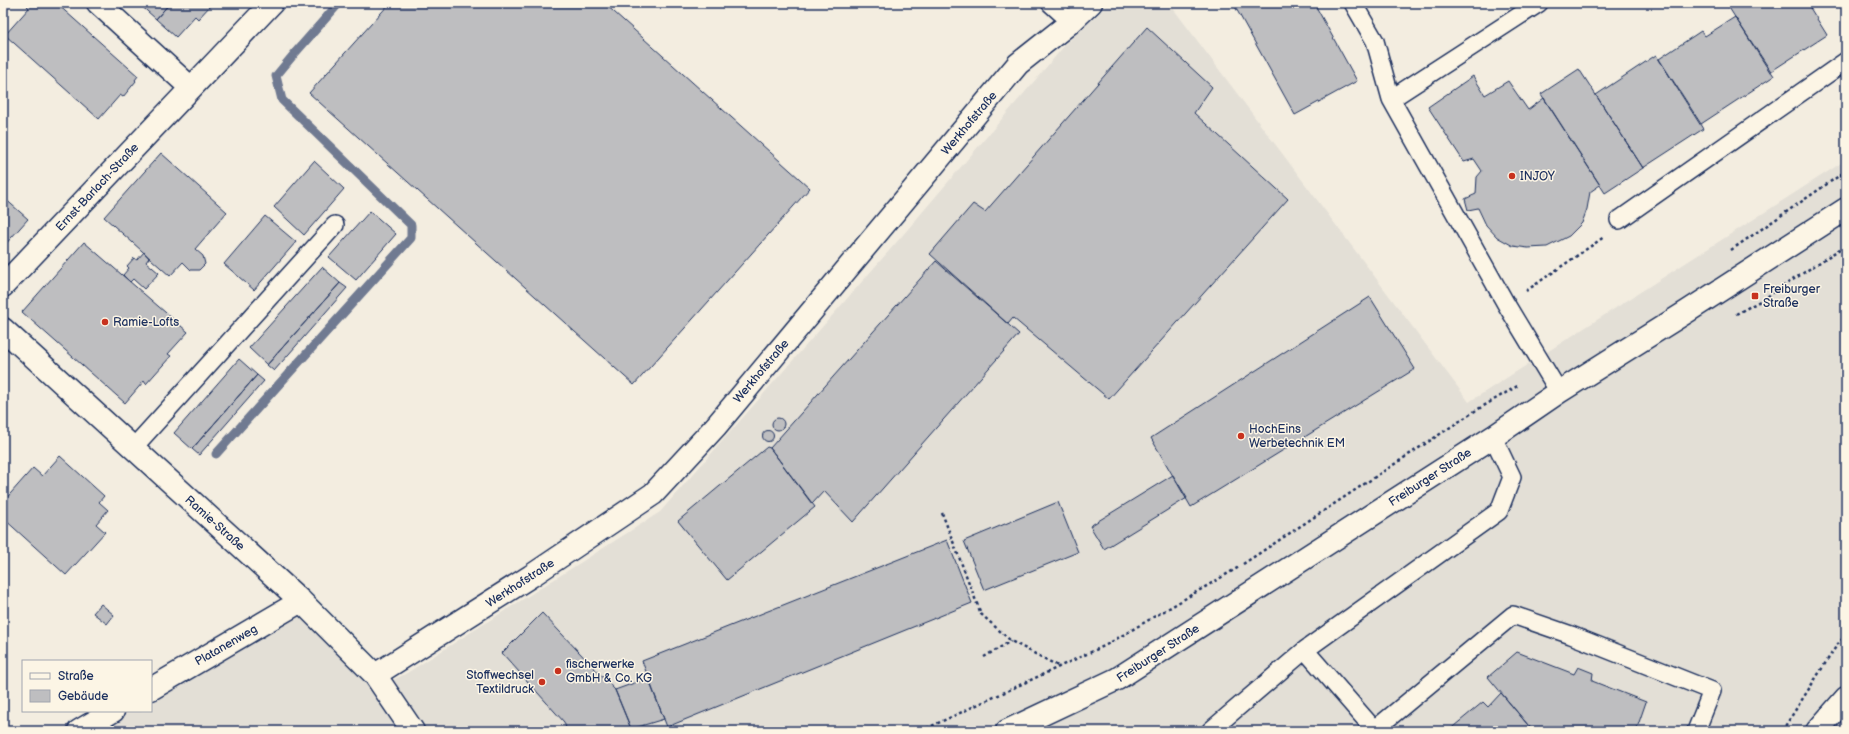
<svg xmlns="http://www.w3.org/2000/svg" width="1849" height="734" font-family="'Balsamiq Sans',sans-serif">
<rect width="100%" height="100%" fill="#f3ede0"/>
<filter id="ink" filterUnits="userSpaceOnUse"><feTurbulence type="fractalNoise" baseFrequency=".025" numOctaves="2"/><feDisplacementMap in="SourceGraphic" scale="8" xChannelSelector="R" yChannelSelector="G"/><feConvolveMatrix kernelMatrix="1 2 1 2 8 2 1 2 1" color-interpolation-filters="sRGB"/></filter>
<g filter="url(#ink)">
<path fill="#e3dfd6" d="M 1110,3 L 1169,3 L 1469,402 L 1846,160 L 1846,731 L 79,731 L 113,711 L 151,711 L 151,689 L 301,601 L 383,685 L 407,673 L 660,512 L 902,236 L 1066,44 Z"/>
<g fill="none" stroke-linecap="round" stroke-linejoin="round">
<path stroke="#707a91" stroke-width="9" d="M 216,454 L 411,238 L 411,225 L 282,100 L 276,76 L 295,53 L 339,3"/>
</g>
<path fill="#bebec0" stroke="#1b2f5e" d="M 30,3 L 56,3 L 138,76 L 135,80 L 136,81 L 123,97 L 120,95 L 99,119 L 5,35 L 29,8 L 27,6 Z
M 138,3 L 170,3 L 156,19 Z
M 170,3 L 208,3 L 211,5 L 198,19 L 195,16 L 176,37 L 156,19 Z
M 390,3 L 604,3 L 810,188 L 634,385 L 309,93 Z
M 1233,3 L 1314,3 L 1357,81 L 1295,115 Z
M 1726,3 L 1807,3 L 1827,35 L 1770,72 Z
M 1735,17 L 1774,76 L 1701,124 L 1659,59 L 1701,31 L 1705,36 Z
M 1147,27 L 1212,87 L 1194,113 L 1288,199 L 1109,399 L 1013,318 L 1008,324 L 930,254 L 973,204 L 985,212 Z
M 1656,55 L 1703,129 L 1643,168 L 1596,95 Z
M 1579,69 L 1643,168 L 1605,193 L 1541,94 Z
M 1473,76 L 1485,95 L 1508,81 L 1528,110 L 1544,98 L 1600,185 L 1590,192 L 1587,209 L 1582,223 L 1569,236 L 1547,247 L 1528,248 L 1513,246 L 1497,237 L 1486,225 L 1478,208 L 1468,210 L 1465,199 L 1476,194 L 1477,177 L 1482,171 L 1474,159 L 1464,162 L 1428,107 Z
M 161,153 L 227,212 L 195,249 L 203,256 L 205,264 L 199,270 L 191,270 L 183,262 L 170,276 L 104,217 Z
M 314,161 L 344,189 L 304,235 L 274,207 Z
M 3,197 L 28,219 L 3,247 Z
M 370,211 L 396,234 L 356,280 L 329,257 Z
M 265,216 L 296,242 L 254,290 L 224,264 Z
M 84,242 L 188,332 L 168,354 L 171,356 L 146,384 L 144,381 L 125,403 L 22,312 Z
M 144,252 L 149,258 L 146,262 L 159,273 L 144,289 L 133,279 L 130,282 L 123,275 L 129,268 L 127,266 L 134,258 L 137,260 Z
M 936,261 L 1019,334 L 853,522 L 824,491 L 812,504 L 770,448 Z
M 322,267 L 340,283 L 267,365 L 249,348 Z
M 340,283 L 347,288 L 274,371 L 267,365 Z
M 1370,297 L 1415,369 L 1191,507 L 1151,438 Z
M 239,359 L 257,375 L 192,449 L 174,433 Z
M 257,375 L 264,381 L 199,455 L 192,449 Z
M 3,401 L 8,406 L 3,412 Z
M772 424a6 6 0 1 1 12 0a6 6 0 1 1-12 0Z
M762.5 436a5.5 5.5 0 1 1 11 0a5.5 5.5 0 1 1-11 0Z
M 767,447 L 770,448 L 815,507 L 727,580 L 678,521 Z
M 60,456 L 104,496 L 99,502 L 108,510 L 96,524 L 105,532 L 66,575 L 3,518 L 3,502 L 33,468 L 42,476 Z
M 1173,475 L 1187,498 L 1104,549 L 1090,526 Z
M 1058,502 L 1078,552 L 984,590 L 964,541 Z
M 947,540 L 972,603 L 667,727 L 642,661 Z
M 101,604 L 114,615 L 107,624 L 93,613 Z
M 542,613 L 615,690 L 632,731 L 567,731 L 564,722 L 502,653 Z
M 1517,652 L 1574,674 L 1578,667 L 1593,673 L 1592,681 L 1646,702 L 1636,731 L 1533,731 L 1488,677 Z
M 648,678 L 664,719 L 631,729 L 615,690 Z
M 1501,693 L 1533,731 L 1448,731 L 1483,702 L 1488,707 Z"/>
<g fill="none" stroke-linecap="round" stroke-linejoin="round">
<defs>
<path id="lane" d="M 1050,3 L 1071,22
M 1353,3 L 1375,41 L 1391,99
M 1539,3 L 1391,99 L 1506,304 L 1559,392
M 1619,220 L 1846,61
M 133,448 L 335,225
M 1305,650 L 1372,727 L 1379,726 L 1513,615 L 1571,635 L 1712,691 L 1696,731
M 1210,731 L 1305,650 L 1499,511 L 1512,477 L 1493,437"/>
<path id="street" d="M 98,3 L 191,88
M 3,286 L 272,3
M 3,329 L 301,601 L 375,675 L 413,731
M 375,675 L 531,576 L 653,494 L 716,426 L 1018,64 L 1071,22 L 1091,3
M 151,689 L 301,601
M 79,731 L 113,711
M 1007,731 L 1117,679 L 1493,437 L 1559,392 L 1688,311 L 1846,209"/>
<path id="primary" d="M 1817,731 L 1846,698"/>
</defs>
<use href="#lane" stroke="#1b2f5e" stroke-width="20"/>
<use href="#street" stroke="#1b2f5e" stroke-width="25"/>
<use href="#primary" stroke="#1b2f5e" stroke-width="25"/>
<path stroke="#1b2f5e" stroke-width="2.5" stroke-dasharray="3 3" stroke-linecap="butt" d="M 1731,250 L 1846,171
M 1526,291 L 1604,237
M 1736,314 L 1762,300 L 1846,245
M 942,513 L 981,614 L 1011,641 L 1060,667
M 1243,564 L 1475,411 L 1519,385
M 984,657 L 1011,641
M 921,731 L 1106,645 L 1239,567
M 1782,731 L 1837,645 L 1846,635"/>
<use href="#lane" stroke="#fcf5e5" stroke-width="17"/>
<use href="#street" stroke="#fcf5e5" stroke-width="22"/>
<use href="#primary" stroke="#fcf5e5" stroke-width="22"/>
</g>
</g>
<g fill="#c8321e" stroke="#fcf5e5" stroke-width="1.5">
<circle cx="1512" cy="176" r="4"/>
<rect x="1751" y="292" width="8" height="8" rx="2"/>
<circle cx="105" cy="322" r="4"/>
<circle cx="1241" cy="436" r="4"/>
<circle cx="558" cy="671" r="4"/>
<circle cx="542" cy="682" r="4"/>
</g>
<g text-anchor="middle" stroke-width="3" stroke-linejoin="round" paint-order="stroke">
<g font-size="12" fill="#1b2f5e" stroke="#fcf5e5">
<text transform="translate(969 123) rotate(-50)" y="4">Werkhofstraße</text>
<text transform="translate(97 187) rotate(-47)" y="4">Ernst-Barlach-Straße</text>
<text transform="translate(761 371) rotate(-50)" y="4">Werkhofstraße</text>
<text transform="translate(1430 477) rotate(-33)" y="4">Freiburger Straße</text>
<text transform="translate(215 523) rotate(42)" y="4">Ramie-Straße</text>
<text transform="translate(520 583) rotate(-33)" y="4">Werkhofstraße</text>
<text transform="translate(226 645) rotate(-30)" y="4">Platanenweg</text>
<text transform="translate(1158 653) rotate(-33)" y="4">Freiburger Straße</text>
</g>
<g font-size="12" fill="#1b2f5e" stroke="#fcf5e5" text-anchor="start">
<text x="1520" y="180">INJOY</text>
<text x="1763" y="293">Freiburger<tspan x="1763" dy="14">Straße</tspan></text>
<text x="113" y="326">Ramie-Lofts</text>
<text x="1249" y="433">HochEins<tspan x="1249" dy="14">Werbetechnik EM</tspan></text>
<text x="566" y="668">fischerwerke<tspan x="566" dy="14">GmbH &amp; Co. KG</tspan></text>
<text x="534" y="679" text-anchor="end">Stoffwechsel<tspan x="534" dy="14">Textildruck</tspan></text>
</g>
</g>
<rect width="1849" height="734" fill="none" stroke="#fcf5e5" stroke-width="16"/>
<rect x="8" y="8" width="1833" height="718" fill="none" stroke="#1b2f5e" stroke-width="1.5" filter="url(#ink)"/>
<rect x="22" y="660" width="130" height="52" fill="#fcf5e5" stroke="#a2a6af"/>
<rect x="30" y="673" width="20" height="6" fill="#fcf5e5" stroke="#a2a6af"/>
<text x="58" y="680" font-size="12" fill="#1b2f5e">Straße</text>
<rect x="30" y="690" width="20" height="12" fill="#bebec0" stroke="#a2a6af"/>
<text x="58" y="700" font-size="12" fill="#1b2f5e">Gebäude</text>
</svg>
